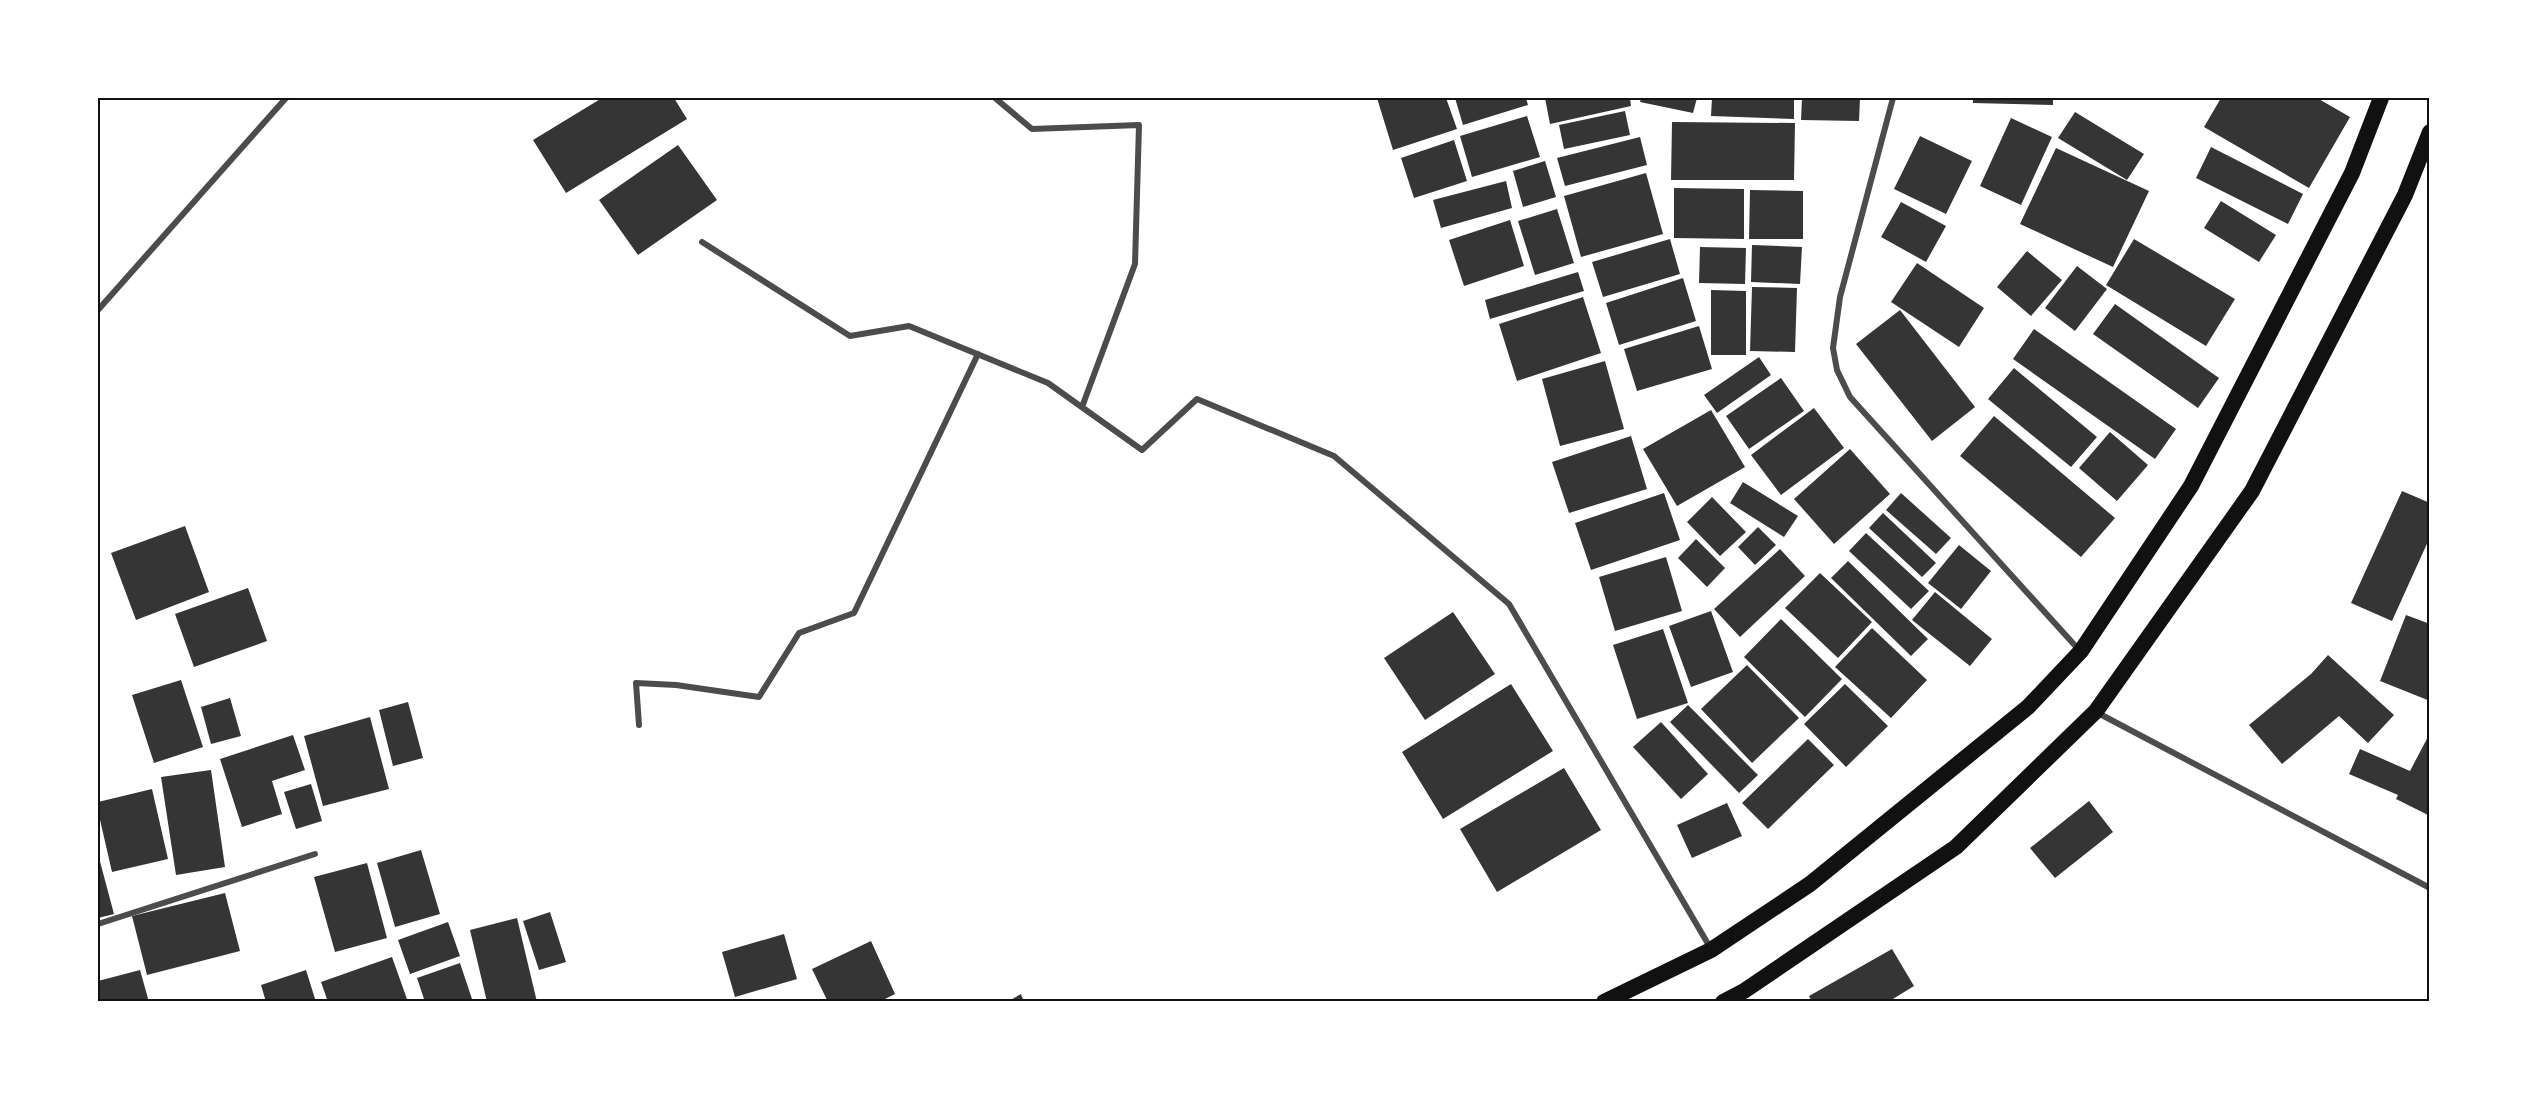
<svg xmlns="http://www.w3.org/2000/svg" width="2527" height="1099" font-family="'Zilla Slab',serif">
<rect width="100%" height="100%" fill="#fff"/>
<path fill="#353535" d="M 602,98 L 674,98 L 687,119 L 566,193 L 533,140 Z
M 1377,98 L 1446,98 L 1457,129 L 1393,150 Z
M 1455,98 L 1526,98 L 1528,105 L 1463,125 Z
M 1545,98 L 1630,98 L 1631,106 L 1550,124 Z
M 1641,98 L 1697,98 L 1693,113 L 1640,102 Z
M 1712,98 L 1794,98 L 1794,119 L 1711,116 Z
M 1802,98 L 1860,98 L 1859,121 L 1801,120 Z
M 1973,98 L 2053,98 L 2053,105 L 1973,103 Z
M 2221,98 L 2317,98 L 2350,117 L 2309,188 L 2204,127 Z
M 1625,111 L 1630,135 L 1564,149 L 1559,125 Z
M 2075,112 L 2144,154 L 2127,180 L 2058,138 Z
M 1527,116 L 1540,157 L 1472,177 L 1460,136 Z
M 2011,118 L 2052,137 L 2021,205 L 1980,186 Z
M 1672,122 L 1795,123 L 1794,180 L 1671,180 Z
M 1920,136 L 1972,161 L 1946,214 L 1894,189 Z
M 1640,137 L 1647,165 L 1565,186 L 1557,158 Z
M 1454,140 L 1467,181 L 1414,198 L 1401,158 Z
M 678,145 L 717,200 L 638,255 L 599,200 Z
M 2211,147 L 2303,194 L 2288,224 L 2196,178 Z
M 2056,148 L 2149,191 L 2113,267 L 2020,224 Z
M 1545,161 L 1556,197 L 1523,207 L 1513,171 Z
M 1646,173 L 1663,234 L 1581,257 L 1564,196 Z
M 1506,181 L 1512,208 L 1441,228 L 1433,200 Z
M 1674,188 L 1744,189 L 1744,239 L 1674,238 Z
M 1750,190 L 1803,191 L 1803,239 L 1749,239 Z
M 2221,201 L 2276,235 L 2259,262 L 2204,228 Z
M 1901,202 L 1946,226 L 1926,262 L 1881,237 Z
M 1557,209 L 1574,263 L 1535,275 L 1518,221 Z
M 1510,220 L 1524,266 L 1464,286 L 1449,240 Z
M 1670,239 L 1680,274 L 1603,297 L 1592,262 Z
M 2134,239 L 2235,299 L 2206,346 L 2106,285 Z
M 1752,245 L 1802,247 L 1800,284 L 1751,282 Z
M 1700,247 L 1746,248 L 1745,284 L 1699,283 Z
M 2027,251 L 2062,280 L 2031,316 L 1997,287 Z
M 1917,263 L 1984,308 L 1959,347 L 1891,302 Z
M 2077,266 L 2107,289 L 2075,331 L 2045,308 Z
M 1578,272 L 1584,291 L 1490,319 L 1485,300 Z
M 1683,278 L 1696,321 L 1619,345 L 1606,303 Z
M 1752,287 L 1797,288 L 1795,352 L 1750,351 Z
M 1711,290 L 1746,291 L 1746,355 L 1711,355 Z
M 1583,297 L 1601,353 L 1517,381 L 1499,324 Z
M 2115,304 L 2219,378 L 2198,408 L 2093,334 Z
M 1900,310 L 1975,407 L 1932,441 L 1856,344 Z
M 1699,326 L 1712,369 L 1637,391 L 1624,349 Z
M 2034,329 L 2176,429 L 2155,459 L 2013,359 Z
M 1759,357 L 1771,375 L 1717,413 L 1704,395 Z
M 1605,361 L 1624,429 L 1560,446 L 1542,379 Z
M 2014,368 L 2097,437 L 2071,467 L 1988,399 Z
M 1781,378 L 1804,411 L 1749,449 L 1726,416 Z
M 1814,408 L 1844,448 L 1781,495 L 1751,455 Z
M 1711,410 L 1745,467 L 1677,506 L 1643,449 Z
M 1994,416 L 2115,518 L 2081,557 L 1960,456 Z
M 2110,432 L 2148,465 L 2117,501 L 2079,468 Z
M 1631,436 L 1647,489 L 1569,513 L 1552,462 Z
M 1850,449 L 1890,494 L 1834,544 L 1794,499 Z
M 1743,482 L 1798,516 L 1784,537 L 1730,503 Z
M 2402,491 L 2430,503 L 2430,537 L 2392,621 L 2351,603 Z
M 1664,493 L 1680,540 L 1591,570 L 1575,523 Z
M 1901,493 L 1951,538 L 1936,554 L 1886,510 Z
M 1712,497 L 1746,532 L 1720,556 L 1687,522 Z
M 1883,513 L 1936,563 L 1922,577 L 1869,528 Z
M 185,526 L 209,592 L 136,620 L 111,553 Z
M 1758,527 L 1776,545 L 1755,565 L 1738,547 Z
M 1866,533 L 1929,591 L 1911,609 L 1849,551 Z
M 1696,539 L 1725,568 L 1707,587 L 1678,558 Z
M 1959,545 L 1991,571 L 1961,609 L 1928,583 Z
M 1780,549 L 1805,576 L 1740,637 L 1714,609 Z
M 1666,557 L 1682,611 L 1615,631 L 1599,577 Z
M 1848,561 L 1928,639 L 1911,656 L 1831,578 Z
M 1820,573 L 1872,622 L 1838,658 L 1785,608 Z
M 248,588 L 267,641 L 194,667 L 175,614 Z
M 1935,592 L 1992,639 L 1970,666 L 1912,620 Z
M 1711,611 L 1733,672 L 1691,687 L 1669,626 Z
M 1453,612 L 1495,674 L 1425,720 L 1384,658 Z
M 2406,615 L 2430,624 L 2430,701 L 2380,681 Z
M 1781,619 L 1842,679 L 1805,717 L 1744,657 Z
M 1872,628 L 1927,680 L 1891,718 L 1835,667 Z
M 1663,629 L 1688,703 L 1637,719 L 1613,645 Z
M 2328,655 L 2394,715 L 2368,743 L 2339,716 L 2282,764 L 2249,725 L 2311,674 Z
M 1747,665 L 1799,718 L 1752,763 L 1701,709 Z
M 181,680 L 203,747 L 154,763 L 132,695 Z
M 1511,684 L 1553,751 L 1443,819 L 1402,752 Z
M 1845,684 L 1888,726 L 1846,767 L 1804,724 Z
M 230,698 L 241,736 L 211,744 L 201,707 Z
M 408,702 L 423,758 L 393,766 L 379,710 Z
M 1688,705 L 1758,775 L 1739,793 L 1670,722 Z
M 370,717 L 389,789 L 323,806 L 304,736 Z
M 1661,722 L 1708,774 L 1681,799 L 1633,747 Z
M 2430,733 L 2430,816 L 2396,799 L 2398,795 L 2349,774 L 2360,749 L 2410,771 Z
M 293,735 L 305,770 L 272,781 L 282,814 L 242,827 L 220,759 Z
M 1808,739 L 1834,765 L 1768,829 L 1742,803 Z
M 1564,768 L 1601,830 L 1497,892 L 1460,829 Z
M 211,770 L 225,867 L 176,875 L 161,777 Z
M 311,784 L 322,821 L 296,829 L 284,792 Z
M 152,789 L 168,859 L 112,872 L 98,811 L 98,802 Z
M 2089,801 L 2113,832 L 2055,878 L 2030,848 Z
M 1727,803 L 1742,836 L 1692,858 L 1677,825 Z
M 421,850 L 440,914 L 395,927 L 377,863 Z
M 98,854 L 114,914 L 98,918 Z
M 367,863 L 387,938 L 335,952 L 314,877 Z
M 225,893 L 240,951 L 147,975 L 132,916 Z
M 550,912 L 566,962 L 539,970 L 523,921 Z
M 517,918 L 537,1002 L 487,1002 L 470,930 Z
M 448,922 L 460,956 L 410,974 L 398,940 Z
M 784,934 L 797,979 L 735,997 L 722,952 Z
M 871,941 L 895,994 L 879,1002 L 828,1002 L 812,969 Z
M 1892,949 L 1914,986 L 1888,1002 L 1812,1002 L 1809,996 Z
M 392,957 L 408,1002 L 328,1002 L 321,982 Z
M 460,963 L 473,1002 L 425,1002 L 417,978 Z
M 140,970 L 149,1002 L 98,1002 L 98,981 Z
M 306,970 L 316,1002 L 266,1002 L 261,985 Z
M 1021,994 L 1024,1002 L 1007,1002 Z"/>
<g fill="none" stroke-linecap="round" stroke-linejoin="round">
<path stroke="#4c4c4c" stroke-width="6" d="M 995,98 L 1032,129 L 1139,125 L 1135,264 L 1082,407
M 1893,98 L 1840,297 L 1833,348 L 1837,370 L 1850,397 L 2080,651
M 702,242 L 850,336 L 909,326 L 1048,383 L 1142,450 L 1197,399 L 1334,456 L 1509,604 L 1711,949
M 98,310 L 286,98
M 2096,712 L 2430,888
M 639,725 L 636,683 L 676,685 L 759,697 L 799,633 L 854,613 L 978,354
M 98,924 L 315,854"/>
<path stroke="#111" stroke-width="16" d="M 1604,1002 L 1711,950 L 1810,884 L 2028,707 L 2081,651 L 2191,486 L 2352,173 L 2381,98
M 1723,1002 L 1744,991 L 1956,847 L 2096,711 L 2252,491 L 2405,195 L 2430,132"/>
</g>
<rect width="2527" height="1099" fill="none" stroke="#ffffff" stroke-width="198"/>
<rect x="99" y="99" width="2329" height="901" fill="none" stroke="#111" stroke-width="2"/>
</svg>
